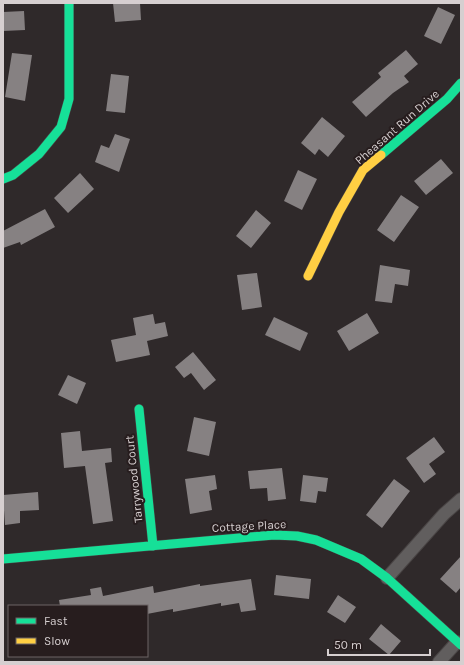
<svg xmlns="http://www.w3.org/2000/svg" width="464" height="665" font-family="Karla,sans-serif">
<rect width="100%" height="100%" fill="#2f292a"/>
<path fill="#868182" d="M 113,3 L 140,3 L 141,20 L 115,22 Z
M 438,7 L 455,15 L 441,44 L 424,36 Z
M 24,11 L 25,30 L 3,31 L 3,12 Z
M 406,50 L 418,64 L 404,76 L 409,82 L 393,93 L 366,117 L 352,102 L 381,77 L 378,73 Z
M 12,53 L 32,55 L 25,101 L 5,97 Z
M 111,74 L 129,76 L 125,113 L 106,111 Z
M 322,117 L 345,136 L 328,157 L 319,149 L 315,155 L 301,143 Z
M 115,134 L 130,139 L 119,172 L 95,162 L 101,145 L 109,148 Z
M 441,159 L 453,173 L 426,195 L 414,181 Z
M 298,170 L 317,179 L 302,210 L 284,201 Z
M 80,173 L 94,189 L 68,213 L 54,198 Z
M 401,195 L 419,207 L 394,242 L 377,230 Z
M 45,209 L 55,227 L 21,245 L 20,242 L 3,248 L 3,231 Z
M 256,210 L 271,223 L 251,248 L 236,236 Z
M 380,265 L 410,270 L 408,286 L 395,284 L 392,303 L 375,301 Z
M 257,273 L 262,307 L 242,310 L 237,275 Z
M 367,313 L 379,333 L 349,351 L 337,331 Z
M 153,314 L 155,324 L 165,322 L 168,336 L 147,341 L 150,355 L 116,362 L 111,340 L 136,335 L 133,318 Z
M 274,317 L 308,333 L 300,351 L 265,335 Z
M 193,352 L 216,380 L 204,390 L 191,373 L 184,378 L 175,367 Z
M 68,375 L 86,383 L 77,404 L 58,395 Z
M 194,417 L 216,422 L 209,456 L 187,451 Z
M 80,431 L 82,451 L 111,448 L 112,462 L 105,463 L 113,521 L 93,524 L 85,466 L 64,468 L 61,433 Z
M 434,437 L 445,452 L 429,464 L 436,474 L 424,483 L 406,458 Z
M 282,468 L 286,499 L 268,501 L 267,488 L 250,489 L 248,471 Z
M 215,475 L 217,489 L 209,491 L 212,510 L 190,514 L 185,479 Z
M 303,475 L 328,478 L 326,492 L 318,491 L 316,503 L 300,501 Z
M 394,479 L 410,491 L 382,528 L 366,515 Z
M 38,492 L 39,510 L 20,511 L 20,523 L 5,525 L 3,495 Z
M 461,556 L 461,587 L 456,593 L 440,579 Z
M 276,575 L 311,579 L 309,599 L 274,595 Z
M 251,579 L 256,610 L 241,612 L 239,603 L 221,606 L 221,603 L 173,612 L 173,609 L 147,614 L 147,606 L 60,606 L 59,600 L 91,595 L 90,589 L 101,587 L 103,596 L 153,586 L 154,593 L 200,584 L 200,586 Z
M 338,595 L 356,607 L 345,623 L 327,612 Z
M 381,624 L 401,641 L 389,655 L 369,639 Z"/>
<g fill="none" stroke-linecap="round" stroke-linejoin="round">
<defs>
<path id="street" d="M 387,578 L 444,514 L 461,499
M 439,662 L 457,642"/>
<path id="fast" d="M 381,155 L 447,99 L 461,83
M 3,179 L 13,175 L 39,154 L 61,127 L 69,99 L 69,3
M 139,409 L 153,546
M 3,559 L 274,535 L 297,536 L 316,540 L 361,559 L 387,578 L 461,645"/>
<path id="slow" d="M 308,276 L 339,212 L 363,170 L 381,155"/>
</defs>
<use href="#street" stroke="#494444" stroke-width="14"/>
<use href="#fast" stroke="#494444" stroke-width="10"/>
<use href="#slow" stroke="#494444" stroke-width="10"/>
<use href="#street" stroke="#615e5e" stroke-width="12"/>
<use href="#fast" stroke="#16e098" stroke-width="9"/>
<use href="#slow" stroke="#ffcf43" stroke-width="9"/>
</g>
<g text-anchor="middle" stroke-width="4" stroke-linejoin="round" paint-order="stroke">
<g font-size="12" fill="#d6cfd0" stroke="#271d1e">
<text transform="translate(397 127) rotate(-41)" y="4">Pheasant Run Drive</text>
<text transform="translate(134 479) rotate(-96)" y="4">Tarrywood Court</text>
<text transform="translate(249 526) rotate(-3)" y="4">Cottage Place</text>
</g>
</g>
<rect width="464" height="665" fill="none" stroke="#d6cfd0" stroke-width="8"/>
<rect x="8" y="605" width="140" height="52" fill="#271d1e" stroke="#6d6465"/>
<rect x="16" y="618" width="20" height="6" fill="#16e098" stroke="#6d6465"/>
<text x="44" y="625" font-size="12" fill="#d6cfd0">Fast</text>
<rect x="16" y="638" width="20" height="6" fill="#ffcf43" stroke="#6d6465"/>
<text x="44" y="645" font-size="12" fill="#d6cfd0">Slow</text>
<path d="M328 649v6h102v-6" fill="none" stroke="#d6cfd0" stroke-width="2"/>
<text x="334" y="649" font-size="12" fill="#d6cfd0" stroke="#271d1e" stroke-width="3" paint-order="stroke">50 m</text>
</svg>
